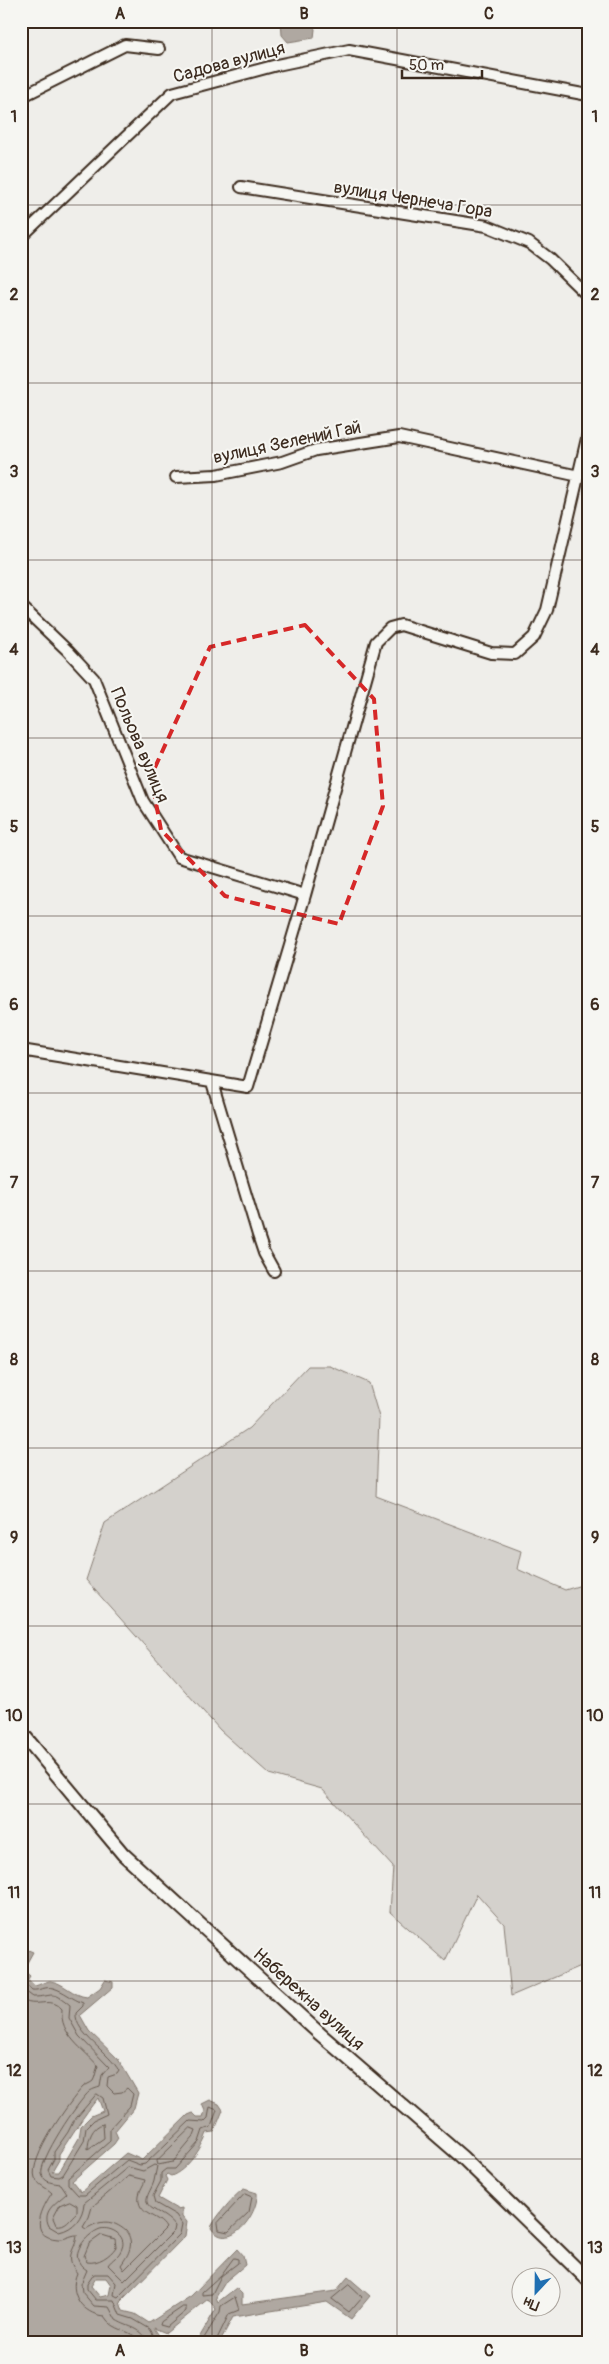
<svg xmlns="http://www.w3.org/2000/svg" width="609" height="2364" font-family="Pangolin,sans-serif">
<rect width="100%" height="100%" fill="#efeeea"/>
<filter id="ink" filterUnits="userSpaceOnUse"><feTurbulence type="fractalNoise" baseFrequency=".02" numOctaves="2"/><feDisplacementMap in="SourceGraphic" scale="10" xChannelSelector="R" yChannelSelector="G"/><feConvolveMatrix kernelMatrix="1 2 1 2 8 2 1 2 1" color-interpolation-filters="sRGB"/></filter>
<g filter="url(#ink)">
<path fill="#d4d1cc" stroke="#887e75" d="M 308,1366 L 330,1366 L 369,1383 L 379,1417 L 376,1496 L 521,1551 L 517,1569 L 565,1590 L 588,1583 L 588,1963 L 511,1996 L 504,1924 L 477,1894 L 445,1961 L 390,1912 L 393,1867 L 322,1789 L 269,1774 L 220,1730 L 86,1580 L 105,1523 L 249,1428 Z"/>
<path fill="#afa8a1" stroke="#81766d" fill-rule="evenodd" d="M 281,21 L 310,21 L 315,29 L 314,38 L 288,42 L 282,35 Z
M 21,1947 L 33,1952 L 23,1970 L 30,1976 L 28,1979 L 35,1986 C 39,1985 46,1981 50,1981 C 63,1982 73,1996 87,1997 L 100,1988 L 105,1980 L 113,1982 L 113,1987 L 80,2015 L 89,2031 L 118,2059 L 138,2093 L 134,2108 L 115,2131 L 118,2138 L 114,2144 L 72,2181 L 81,2192 L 126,2153 L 142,2160 L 188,2115 L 193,2113 L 197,2117 L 203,2117 L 205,2111 L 202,2104 L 210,2100 L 219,2104 L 223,2110 L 214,2132 L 207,2133 C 202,2148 186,2171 171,2176 L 167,2174 L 165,2176 L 167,2180 L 158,2198 L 177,2209 L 182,2208 L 182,2216 L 187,2222 L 185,2236 L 120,2302 L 123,2311 L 135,2314 L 149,2323 L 191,2296 L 237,2249 L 243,2256 L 245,2265 L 226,2281 L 216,2297 L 218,2302 L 236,2288 L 242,2294 L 242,2304 L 336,2291 L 348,2277 L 370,2296 L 351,2319 L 327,2302 L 233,2317 L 219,2343 L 196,2343 L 216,2309 L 208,2299 L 166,2333 L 154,2328 L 164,2343 L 21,2343 ZM 98,2098 L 103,2111 L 91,2116 L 81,2126 L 79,2138 L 59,2172 L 52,2172 L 59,2160 L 59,2154 C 72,2135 83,2116 98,2098 ZM 96,2278 L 106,2278 L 111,2285 L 109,2295 L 100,2297 L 91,2286 Z
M 244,2189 L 257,2193 C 259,2214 229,2254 211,2228 C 213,2220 237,2192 244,2189 Z"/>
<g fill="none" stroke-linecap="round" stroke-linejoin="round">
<path stroke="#695c52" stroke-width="1" d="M 21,1975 L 24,1983 L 32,1990 C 39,1991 46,1986 53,1988 C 64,1991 72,1999 83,2003 L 83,2006 L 76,2013 C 74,2033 110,2053 119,2071 L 117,2074 L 108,2077 L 107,2086 L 114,2093 L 122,2092 L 127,2088 L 133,2094 L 130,2106 L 110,2128 L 110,2141 L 68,2178 L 68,2184 L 78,2195 L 85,2195 L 127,2160 L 140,2165 L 145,2164 L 190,2121 L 204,2122 L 208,2118 L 210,2107 L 217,2110 L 211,2127 L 203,2130 L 199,2142 L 175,2169 L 166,2169 L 161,2173 L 161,2181 L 153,2196 L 155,2203 L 176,2215 L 182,2224 L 180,2234 L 118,2297 L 114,2295 L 116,2283 L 108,2274 L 94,2274 L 87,2284 L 87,2289 L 96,2300 L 114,2300 L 120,2315 L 133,2319 L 150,2329 L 158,2343
M 21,1988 L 33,1997 C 54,1997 51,1989 70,2005 L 69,2018 L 79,2036 L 109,2067 L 102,2075 L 100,2087 C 97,2088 93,2089 90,2091 C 78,2101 38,2161 42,2174 C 44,2183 54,2183 61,2184 L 67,2193 C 58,2202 41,2210 49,2226 L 59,2232 C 74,2229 83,2217 84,2203 L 128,2167 L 143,2171 L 154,2165 L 157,2166 C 156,2171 155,2176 154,2181 C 151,2192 140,2201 153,2209 C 162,2215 169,2218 175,2226 L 174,2231 L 124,2281 L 108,2265 C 112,2259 119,2257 122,2248 C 127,2236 111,2226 100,2229 C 89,2233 72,2250 79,2262 C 81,2266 84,2268 87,2270 L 81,2284 L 82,2292 L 94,2306 L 109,2307 L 116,2320 C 131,2329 138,2325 150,2343
M 21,1999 C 35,2010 50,1995 62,2009 C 59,2035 84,2049 98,2066 C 96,2070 95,2078 93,2081 C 91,2083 85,2085 83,2087 C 69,2102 28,2159 35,2178 C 39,2186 46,2187 52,2193 C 43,2206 26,2237 58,2239 C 65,2240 70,2235 77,2235 C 76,2251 63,2254 77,2273 C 68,2293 82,2314 104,2316 C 114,2333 132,2328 141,2343
M 97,2094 L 103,2098 L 107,2114 L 94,2120 L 86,2128 L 84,2141 L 63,2175 L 59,2177 L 51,2176 L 48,2170 L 54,2159 L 54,2152 L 68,2132 L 73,2122 Z
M 103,2124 L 104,2138 L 88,2149 C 88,2140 92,2126 103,2124 Z
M 191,2128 L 196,2130 L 193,2138 L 173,2162 L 158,2165 L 157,2161 Z
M 129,2176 L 145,2180 C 144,2185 140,2189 139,2195 C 136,2216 159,2214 166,2228 L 124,2270 L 121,2265 C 129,2254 135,2243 126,2231 C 112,2219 100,2220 86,2229 L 83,2227 L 89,2217 L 92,2207 Z
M 245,2194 L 252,2197 L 249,2212 L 228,2232 L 219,2230 L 218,2223 Z
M 70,2201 L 77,2205 L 77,2212 C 70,2218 66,2227 56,2225 L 53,2218 L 60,2205 Z
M 102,2235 L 115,2239 L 116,2247 C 110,2256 98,2264 87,2262 L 84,2256 L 89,2244 Z
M 234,2258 L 238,2259 L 238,2263 L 221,2276 L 212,2294 L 202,2295 L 202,2292 L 221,2275 Z
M 349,2285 L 362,2297 L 349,2312 L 332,2299 Z
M 183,2307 L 186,2307 L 186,2311 L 167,2327 L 160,2325 L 161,2322 Z
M 201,2343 L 220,2312 L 221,2306 L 235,2297 L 239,2310 L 229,2314 L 215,2343"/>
<defs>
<path id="minor" d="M 21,97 L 125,45 L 159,49
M 241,187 L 487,226 L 529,243 L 550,259 L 588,296
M 21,237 L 172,93 L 277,65 L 349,50 L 588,95
M 176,477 L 216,475 L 282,462 L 316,450 L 399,437 L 579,476
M 21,606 L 68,651 L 94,679 L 143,801 L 179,857 L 305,895 L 248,1087 L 21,1050
M 305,895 L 376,642 L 390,628 L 401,625 L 491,653 L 515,654 L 534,637 L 547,610 L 588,434
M 212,1082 L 258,1235 L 264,1253 L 274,1271"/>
<path id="tertiary" d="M 21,1732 L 123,1854 L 320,2034 L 462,2157 L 588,2280"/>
</defs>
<use href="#minor" stroke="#3b2a1e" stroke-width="14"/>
<use href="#tertiary" stroke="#3b2a1e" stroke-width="16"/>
<use href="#minor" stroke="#f6f6f2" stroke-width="10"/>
<use href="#tertiary" stroke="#f6f6f2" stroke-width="12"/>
</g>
</g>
<path fill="none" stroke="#d62828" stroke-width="4" stroke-dasharray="10 6" stroke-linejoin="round" d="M 305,625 L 374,699 L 383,806 L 339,924 L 225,896 L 161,830 L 151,776 L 210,647 Z"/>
<path fill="none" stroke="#3b2a1e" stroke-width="1" stroke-opacity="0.55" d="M 212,21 L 212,2343M 397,21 L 397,2343M 21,205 L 588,205M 21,383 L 588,383M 21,560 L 588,560M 21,738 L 588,738M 21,916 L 588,916M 21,1093 L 588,1093M 21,1271 L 588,1271M 21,1448 L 588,1448M 21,1626 L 588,1626M 21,1804 L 588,1804M 21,1981 L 588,1981M 21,2159 L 588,2159"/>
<g text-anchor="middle" stroke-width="4" stroke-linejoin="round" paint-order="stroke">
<g font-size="18" fill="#3b2a1e" stroke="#f6f6f2">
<text transform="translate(229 62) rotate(-15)" y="6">Садова вулиця</text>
<text transform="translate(413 199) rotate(9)" y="6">вулиця Чернеча Гора</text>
<text transform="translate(287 442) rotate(-12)" y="6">вулиця Зелений Гай</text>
<text transform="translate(140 745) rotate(67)" y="6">Польова вулиця</text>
<text transform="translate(309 1999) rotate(42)" y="6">Набережна вулиця</text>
</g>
</g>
<rect width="609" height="2364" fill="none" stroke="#f6f6f2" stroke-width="55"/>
<g transform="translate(536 2292) rotate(202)"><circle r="24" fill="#f6f6f2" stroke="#aba49d"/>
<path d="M0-4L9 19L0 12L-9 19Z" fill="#1f6fb2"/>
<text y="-8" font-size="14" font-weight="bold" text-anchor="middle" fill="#3b2a1e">Пн</text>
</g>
<path d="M402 70v8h80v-8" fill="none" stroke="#3b2a1e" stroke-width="2.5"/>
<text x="409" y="70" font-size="15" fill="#3b2a1e" stroke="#f6f6f2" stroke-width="4" paint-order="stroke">50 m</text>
<rect x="28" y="28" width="554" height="2308" fill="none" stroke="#3b2a1e" stroke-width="2"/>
<g font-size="16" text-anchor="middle" font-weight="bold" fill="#3b2a1e">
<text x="120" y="19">A</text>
<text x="304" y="19">B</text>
<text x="489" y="19">C</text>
<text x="14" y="122">1</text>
<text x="595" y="122">1</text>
<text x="14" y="300">2</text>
<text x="595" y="300">2</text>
<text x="14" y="477">3</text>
<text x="595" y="477">3</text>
<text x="14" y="655">4</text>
<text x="595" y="655">4</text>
<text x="14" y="832">5</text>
<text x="595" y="832">5</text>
<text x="14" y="1010">6</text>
<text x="595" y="1010">6</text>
<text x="14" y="1188">7</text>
<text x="595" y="1188">7</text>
<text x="14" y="1365">8</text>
<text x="595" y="1365">8</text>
<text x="14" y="1543">9</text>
<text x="595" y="1543">9</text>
<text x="14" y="1721">10</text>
<text x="595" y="1721">10</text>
<text x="14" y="1898">11</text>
<text x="595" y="1898">11</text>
<text x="14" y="2076">12</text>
<text x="595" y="2076">12</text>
<text x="14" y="2253">13</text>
<text x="595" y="2253">13</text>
<text x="120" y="2356">A</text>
<text x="304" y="2356">B</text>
<text x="489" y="2356">C</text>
</g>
</svg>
